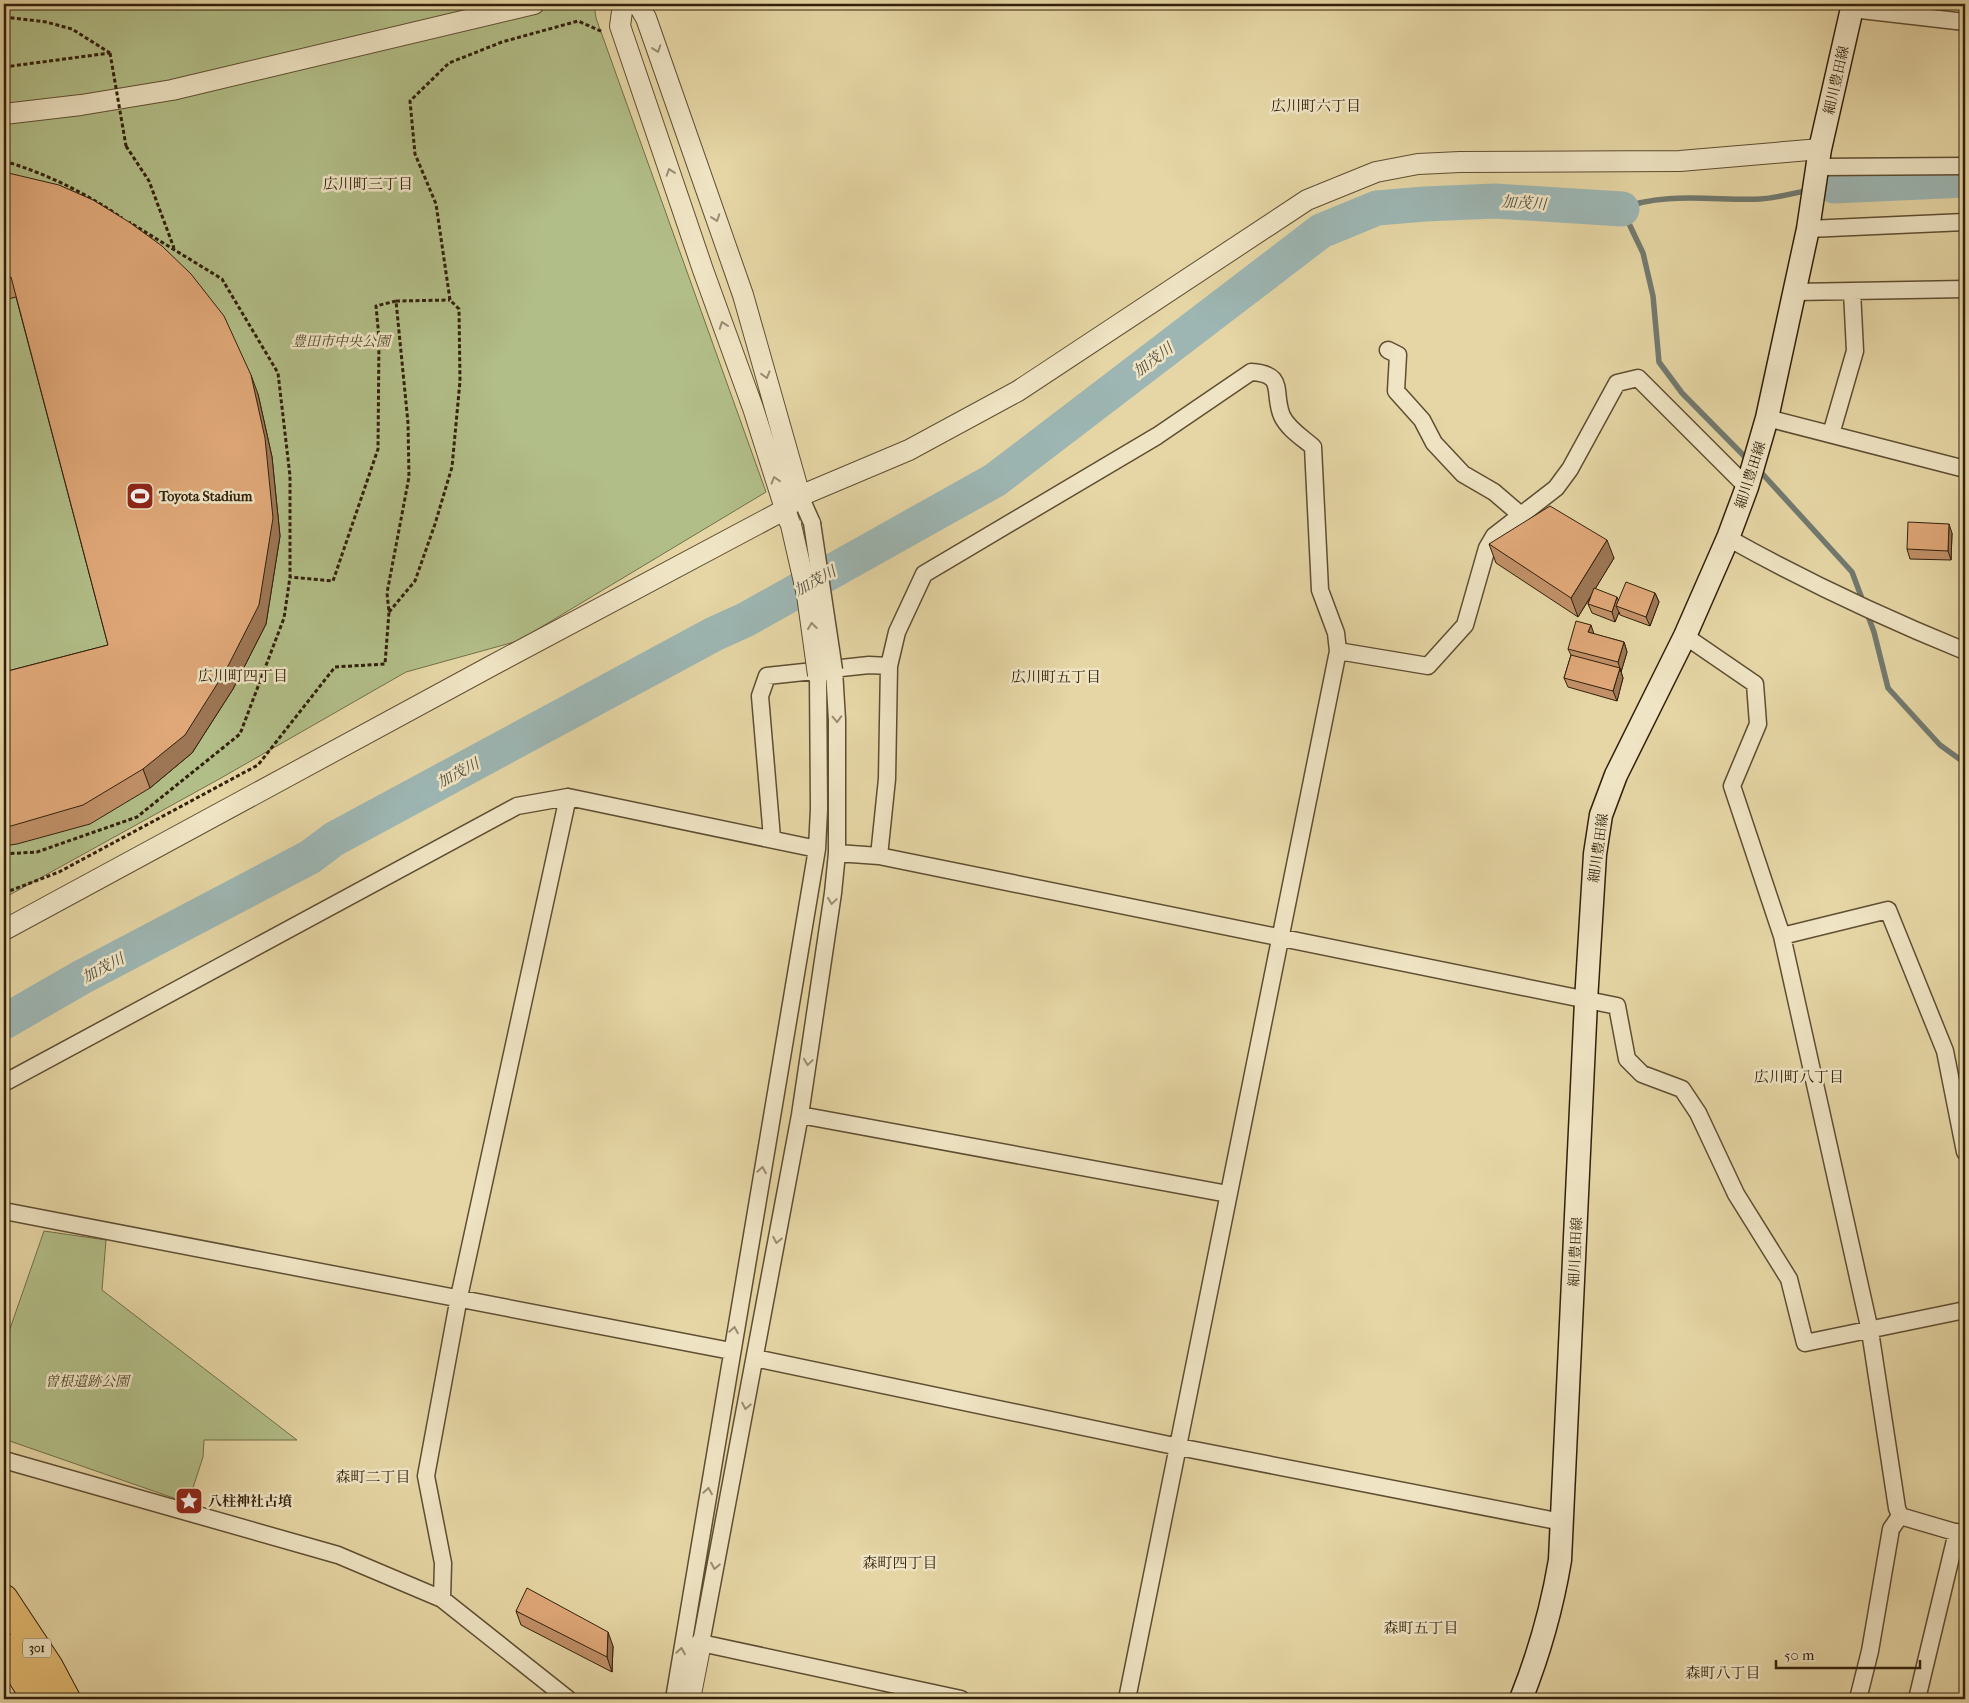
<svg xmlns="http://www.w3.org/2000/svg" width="1969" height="1703" font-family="'IM FELL French Canon','Noto Serif JP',serif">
<rect width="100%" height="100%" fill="#e6d6a5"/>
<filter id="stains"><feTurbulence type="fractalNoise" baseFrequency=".004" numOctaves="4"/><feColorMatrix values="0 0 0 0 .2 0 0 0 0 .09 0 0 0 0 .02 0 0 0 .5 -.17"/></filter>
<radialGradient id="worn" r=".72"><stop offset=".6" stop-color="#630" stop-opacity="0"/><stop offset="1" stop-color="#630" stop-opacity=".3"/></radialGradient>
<path fill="#b2be88" stroke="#726f4a" d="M 4,4 L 594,4 L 596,18 L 766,492 L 518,641 L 406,672 L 221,778 L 4,898 Z
M 44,1231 L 106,1240 L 102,1290 L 297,1440 L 204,1440 L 203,1457 L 188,1503 L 4,1439 L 4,1346 Z"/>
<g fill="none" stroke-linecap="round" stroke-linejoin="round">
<path stroke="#727a70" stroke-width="5.5" d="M 1819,188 L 1834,186
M 1749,461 L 1682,393 L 1659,362 L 1653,296 L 1643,253 L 1622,209 C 1660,191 1719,201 1760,199 C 1777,198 1794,193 1810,190
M 1758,469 L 1852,572 L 1864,604
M 1867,613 L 1874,632 L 1888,688 L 1940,745 L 1965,763"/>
<path stroke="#9db6b3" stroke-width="35" d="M 1834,186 L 1965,180
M 4,1022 L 82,977 L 310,857 L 334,839 L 714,634 L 745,620 L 995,480 L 1321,231 L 1377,208 L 1425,204 L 1495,201 L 1622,209"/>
<defs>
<path id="minor" d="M 1852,9 L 1965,22
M 1818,167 L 1965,166
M 1808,229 L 1965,222
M 1795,292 L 1965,289
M 1388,350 L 1398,355 L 1396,391 L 1422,420 L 1434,443 L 1463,474 L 1494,492 L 1522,516
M 1767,418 L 1965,469
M 1831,434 L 1855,351 L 1852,291
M 800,496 L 812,523
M 1728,538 C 1805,581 1884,618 1965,651
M 1685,636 L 1755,684 L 1758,724 L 1732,786 L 1782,936 L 1870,1331 L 1897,1508 L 1900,1516 L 1965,1535
M 889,666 L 897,632 L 924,574 L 1157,436 L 1251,372 C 1287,374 1272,393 1282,416 C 1288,429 1303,438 1313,447 L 1320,590 L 1336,633 L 1338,651
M 834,670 L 837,720 L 837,853 L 833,893 L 800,1115 L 701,1643 L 961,1699
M 772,838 L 760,696 L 767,676 L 869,665 L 889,666 L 887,779 L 879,856
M 837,853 L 879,856 L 1617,1006 L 1627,1059 L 1642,1074 L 1682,1089 L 1698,1113 L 1736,1194 L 1789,1279 L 1805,1343 L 1965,1310
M 1782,936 L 1888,910 L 1945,1051 L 1965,1152
M 4,1083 L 517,806 L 568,797 L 817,849
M 800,1115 L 1228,1194
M 4,1211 L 731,1351
M 755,1358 L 1179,1447 L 1562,1522
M 4,1460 L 338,1555 L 442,1599 L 568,1699
M 442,1599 L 443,1563 L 426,1476 L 459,1297 L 568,797
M 674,1699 L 817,849 L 819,809 L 818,675
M 1127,1699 C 1199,1350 1265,1000 1338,651 L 1428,666 L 1465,625 L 1487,548 L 1494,536 L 1556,488 L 1570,469 L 1617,383 L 1638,378 L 1747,487
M 1858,1699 L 1870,1651 L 1891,1529 L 1900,1516
M 1917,1699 L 1957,1532"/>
<path id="tertiary" d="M 623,4 L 620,26 L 703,270 L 753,408 L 789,521
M 638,4 L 646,18 L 743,295 L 800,496
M 4,114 L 81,105 L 172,90 L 534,4
M 4,930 L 493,665 L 784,510 L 800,496 L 909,450 L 1018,391 L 1307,200 L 1376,172 L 1418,164 L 1460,162 L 1680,161 L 1820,149
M 690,1699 L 701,1643"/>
<path id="secondary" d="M 1521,1699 C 1539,1654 1552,1608 1560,1560 L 1586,1001 L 1595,854 L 1601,815 L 1616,775 L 1685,636 L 1728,538 L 1747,487 L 1767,418 L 1808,229 L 1820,149 L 1853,4"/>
<path id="trunk" d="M 4,1599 L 49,1667 L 66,1699
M 4,1647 L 36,1699"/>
</defs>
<use href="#minor" stroke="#5f4e32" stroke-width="19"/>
<use href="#tertiary" stroke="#5f4e32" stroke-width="22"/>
<use href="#secondary" stroke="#32200b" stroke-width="25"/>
<use href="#trunk" stroke="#32200b" stroke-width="30"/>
<path stroke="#32200b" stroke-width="3" stroke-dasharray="4 2.5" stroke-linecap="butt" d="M 4,17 L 46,22 L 72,29 L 110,53
M 4,67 L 110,53
M 126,146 L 149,181 L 174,248
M 4,161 C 47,174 84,192 122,218
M 396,301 L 450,300
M 389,612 L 415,581 L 435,524 L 452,467 L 460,381 L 459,309 L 450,300 L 436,204 L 415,154 L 410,101 L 449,63 L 502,42 L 578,21 L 603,32
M 4,854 L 37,852 L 137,817 L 240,734 L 284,618 L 290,577 L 290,476 L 278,373 L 222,279 L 129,222
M 4,893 L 59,872 L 258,765 L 335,667 L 385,664 L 389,612 L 387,593 L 409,477 L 408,423 L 396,301 L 376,306 L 379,338 L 378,449 L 333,581 L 290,577"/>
<use href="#minor" stroke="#efe4c4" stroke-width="16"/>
<use href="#tertiary" stroke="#efe4c4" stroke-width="20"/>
<use href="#secondary" stroke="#efe4c4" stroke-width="22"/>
<use href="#trunk" stroke="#e3bb72" stroke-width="28"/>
<defs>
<path id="minor-bridge" d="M 812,523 L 834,670"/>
<path id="tertiary-bridge" d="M 791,525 L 807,595 L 818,675"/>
</defs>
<use href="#minor-bridge" stroke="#5f4e32" stroke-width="19" stroke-linecap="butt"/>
<use href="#tertiary-bridge" stroke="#5f4e32" stroke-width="22" stroke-linecap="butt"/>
<path stroke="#32200b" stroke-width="3" stroke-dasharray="4 2.5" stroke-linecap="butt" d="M 110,53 L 126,146"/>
<use href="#minor-bridge" stroke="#efe4c4" stroke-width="16"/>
<use href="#tertiary-bridge" stroke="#efe4c4" stroke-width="20"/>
</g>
<path fill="#c19068" stroke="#32200b" d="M 4,172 L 258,394 L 272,457 L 280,536 L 266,624 L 233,689 L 192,753 L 150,788 L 90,824 L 17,844 L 4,846 L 4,672 L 108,645 L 16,297 L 4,300 Z
M 1952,533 L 1951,560 L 1910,559 L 1907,549 Z
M 1489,544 L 1614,558 L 1595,589 L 1619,600 L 1655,593 L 1659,602 L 1650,626 L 1620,615 L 1619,612 L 1615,622 L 1592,613 L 1588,604 L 1591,596 L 1578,617 L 1496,563 Z
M 1594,634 L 1624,642 L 1627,652 L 1621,672 L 1623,678 L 1617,701 L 1568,687 L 1564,678 L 1571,655 L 1568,649 Z
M 516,1611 L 613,1646 L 612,1672 L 521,1625 Z"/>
<path fill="#9d7655" stroke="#32200b" d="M 251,375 L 258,394 L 272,457 L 280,536 L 266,624 L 233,689 L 192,753 L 150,788 L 143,769 Z
M 1949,524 L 1952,533 L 1951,560 L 1948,551 Z
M 1607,540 L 1614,558 L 1578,617 L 1571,598 Z
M 1655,593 L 1659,602 L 1650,626 L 1646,617 Z
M 1617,597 L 1621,606 L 1616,606 L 1619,612 L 1615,622 L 1612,612 Z
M 1591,625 L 1594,634 L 1588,632 Z
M 1624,642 L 1627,652 L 1621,672 L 1618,662 Z
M 1620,668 L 1623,678 L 1617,701 L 1613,691 Z
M 608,1632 L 613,1646 L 612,1672 L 607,1657 Z"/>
<path fill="#e0a879" stroke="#32200b" d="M 4,172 L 59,185 L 93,200 L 129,222 L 162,246 L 191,274 L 224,316 L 251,375 L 265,438 L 273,518 L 259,605 L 226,670 L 185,735 L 143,769 L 83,805 L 11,826 L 4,826 L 4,672 L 108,645 L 11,277 L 4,279 Z
M 1550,506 L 1607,540 L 1571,598 L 1489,544 Z
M 1908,522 L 1949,524 L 1948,551 L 1907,549 Z
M 1626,582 L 1655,593 L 1646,617 L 1616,606 Z
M 1594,588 L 1617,597 L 1612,612 L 1588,604 Z
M 1576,621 L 1591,625 L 1588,632 L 1624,642 L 1618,662 L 1568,649 Z
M 1571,655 L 1620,668 L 1613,691 L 1564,678 Z
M 527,1588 L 608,1632 L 607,1657 L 516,1611 Z"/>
<defs><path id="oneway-chevron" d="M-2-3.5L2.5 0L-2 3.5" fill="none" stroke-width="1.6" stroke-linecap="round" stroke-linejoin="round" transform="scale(1.25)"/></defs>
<g stroke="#9a8c71">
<use href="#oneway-chevron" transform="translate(657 49) rotate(71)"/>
<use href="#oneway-chevron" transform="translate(670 172) rotate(-109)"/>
<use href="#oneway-chevron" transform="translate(716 218) rotate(71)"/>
<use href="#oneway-chevron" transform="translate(723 325) rotate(-110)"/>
<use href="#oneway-chevron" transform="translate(766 375) rotate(74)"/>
<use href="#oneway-chevron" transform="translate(775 480) rotate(-107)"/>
<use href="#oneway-chevron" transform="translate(812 626) rotate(-97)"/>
<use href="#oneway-chevron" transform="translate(837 719) rotate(88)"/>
<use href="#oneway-chevron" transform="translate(832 901) rotate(98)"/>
<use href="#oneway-chevron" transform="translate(808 1062) rotate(98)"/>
<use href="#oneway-chevron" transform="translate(762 1170) rotate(-80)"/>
<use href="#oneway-chevron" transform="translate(777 1240) rotate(101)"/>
<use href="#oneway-chevron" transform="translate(734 1330) rotate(-80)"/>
<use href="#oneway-chevron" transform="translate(746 1406) rotate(101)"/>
<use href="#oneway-chevron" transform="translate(708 1491) rotate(-81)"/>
<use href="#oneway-chevron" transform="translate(715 1566) rotate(101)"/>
<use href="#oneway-chevron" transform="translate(681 1651) rotate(-81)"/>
</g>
<defs>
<symbol id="stadium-square" viewBox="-11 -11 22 22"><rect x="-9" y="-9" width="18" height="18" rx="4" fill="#8f2418" stroke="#efe4c4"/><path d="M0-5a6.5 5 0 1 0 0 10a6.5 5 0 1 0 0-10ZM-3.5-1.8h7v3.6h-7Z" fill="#fff"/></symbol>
<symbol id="sight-square" viewBox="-11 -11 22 22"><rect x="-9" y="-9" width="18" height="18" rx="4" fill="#8f2418" stroke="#efe4c4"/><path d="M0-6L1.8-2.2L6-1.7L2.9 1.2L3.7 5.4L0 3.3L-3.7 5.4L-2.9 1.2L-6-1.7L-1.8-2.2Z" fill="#fff"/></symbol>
</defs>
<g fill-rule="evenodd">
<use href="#stadium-square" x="124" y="480" width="32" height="32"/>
<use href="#sight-square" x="173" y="1485" width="32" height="32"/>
</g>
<g text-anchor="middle" stroke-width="5" stroke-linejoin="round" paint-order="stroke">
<rect fill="#efe4c4" stroke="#6b5b42" stroke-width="1" x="23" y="1638.5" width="28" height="19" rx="4"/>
<g font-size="12" font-weight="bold" fill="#32200b">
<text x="37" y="1652">301</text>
</g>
<g font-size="14" fill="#32200b" stroke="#efe4c4">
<text transform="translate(1836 80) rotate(-77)" y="5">細川豊田線</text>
<text transform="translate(1750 475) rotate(-72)" y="5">細川豊田線</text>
<text transform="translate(1598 848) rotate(-82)" y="5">細川豊田線</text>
<text transform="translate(1575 1252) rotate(-87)" y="5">細川豊田線</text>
</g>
<g font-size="14" font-style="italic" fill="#52482a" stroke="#efe4c4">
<text x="341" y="346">豊田市中央公園</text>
<text x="87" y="1386">曽根遺跡公園</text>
</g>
<g font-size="14" font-weight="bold" fill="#32200b" stroke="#efe4c4" text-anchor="start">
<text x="159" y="501">Toyota Stadium</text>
<text x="208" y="1506">八柱神社古墳</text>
</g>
<g font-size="15" fill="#32200b" stroke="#efe4c4">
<text x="1316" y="111">広川町六丁目</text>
<text x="368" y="189">広川町三丁目</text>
<text x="243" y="681">広川町四丁目</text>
<text x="1056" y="682">広川町五丁目</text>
<text x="1799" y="1082">広川町八丁目</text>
<text x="373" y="1482">森町二丁目</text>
<text x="900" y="1568">森町四丁目</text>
<text x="1421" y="1633">森町五丁目</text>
<text x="1723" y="1678">森町八丁目</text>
</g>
<g font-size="15" font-style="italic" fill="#524d3d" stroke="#efe4c4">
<text transform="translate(1524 203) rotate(3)" y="5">加茂川</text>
<text transform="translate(1153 360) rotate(-37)" y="5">加茂川</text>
<text transform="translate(815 581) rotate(-29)" y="5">加茂川</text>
<text transform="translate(458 773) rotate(-28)" y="5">加茂川</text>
<text transform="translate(103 968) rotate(-28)" y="5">加茂川</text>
</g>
</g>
<rect width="1969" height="1703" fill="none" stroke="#e6d6a5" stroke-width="20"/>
<rect x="5" y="5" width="1959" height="1693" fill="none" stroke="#32200b" stroke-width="2.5"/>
<rect x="10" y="10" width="1949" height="1683" fill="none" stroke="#32200b"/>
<path d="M1776 1660v8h144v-8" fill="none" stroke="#32200b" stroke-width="2.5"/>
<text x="1784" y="1660" font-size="15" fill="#32200b" stroke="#efe4c4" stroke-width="4" paint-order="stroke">50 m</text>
<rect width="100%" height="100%" filter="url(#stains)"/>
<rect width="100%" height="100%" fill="url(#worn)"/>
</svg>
